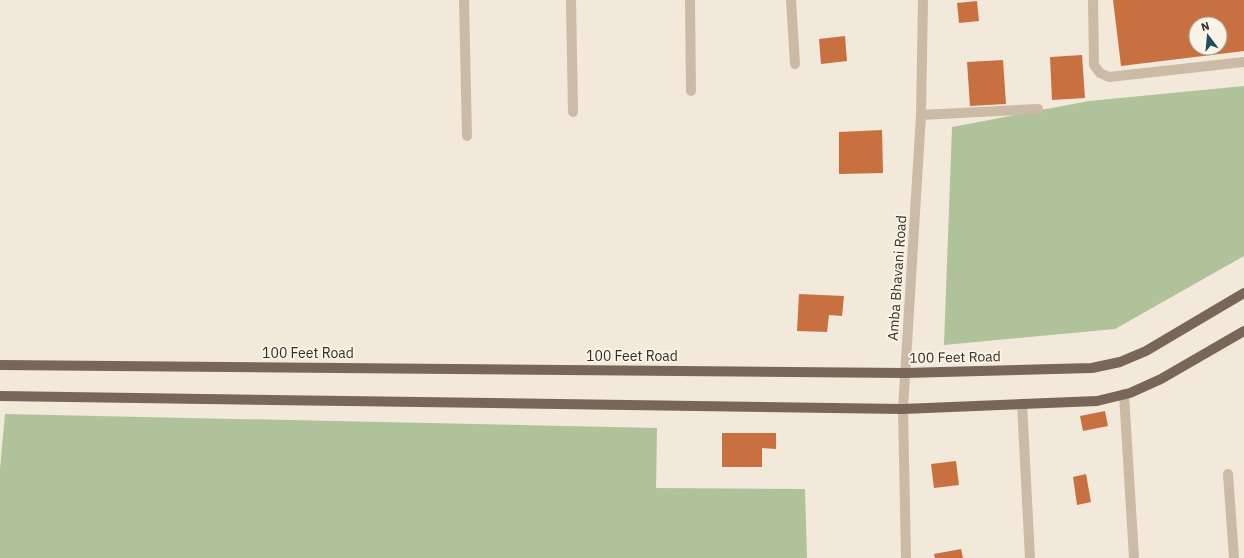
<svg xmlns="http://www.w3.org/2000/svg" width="1244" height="558" font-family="'IBM Plex Sans',sans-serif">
<rect width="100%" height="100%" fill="#f2e9da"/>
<path fill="#b0c29a" d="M 1244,86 L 1244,256 L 1115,329 L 944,345 L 952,127 L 1089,101 Z
M 5,414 L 657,428 L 656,488 L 805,489 L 807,558 L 0,558 L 0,469 Z"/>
<path fill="#c97041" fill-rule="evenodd" d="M 1113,0 L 1244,0 L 1244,51 L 1121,66 ZM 1196,24 L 1220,24 L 1220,48 L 1196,48 Z
M 977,1 L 979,21 L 959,23 L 957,3 Z
M 845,36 L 847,61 L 821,64 L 819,39 Z
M 1082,55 L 1085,98 L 1052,100 L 1050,57 Z
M 1003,60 L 1006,104 L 970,106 L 967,62 Z
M 882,130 L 883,173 L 839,174 L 839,132 Z
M 799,294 L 844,296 L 842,316 L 829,315 L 827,332 L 797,331 Z
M 1105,411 L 1108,426 L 1083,431 L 1080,416 Z
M 722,433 L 776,433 L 776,449 L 762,448 L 762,467 L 722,467 Z
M 956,461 L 959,485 L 934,488 L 931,464 Z
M 1086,474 L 1091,502 L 1077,505 L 1073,477 Z
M 961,549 L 963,558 L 935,558 L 934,554 Z"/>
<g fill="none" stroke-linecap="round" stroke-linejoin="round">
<path stroke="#cbbaa6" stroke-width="10" d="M 464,0 L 467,136
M 571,0 L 573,112
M 690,0 L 691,91
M 791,0 L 795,64
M 1093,0 L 1094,65 L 1100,73 L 1109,77 L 1244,62
M 921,115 L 1038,109
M 1124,394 L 1134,558
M 1022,404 L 1030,558
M 1228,474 L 1234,558
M 906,558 L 903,409 L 921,115 L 923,0"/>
<path stroke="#796658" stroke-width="10" d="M 0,365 L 905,373 L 1092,368 L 1120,362 L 1146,351 L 1244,293
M 0,396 L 903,409 L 1097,401 L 1130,393 L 1161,379 L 1244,331"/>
</g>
<g text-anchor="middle" stroke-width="4" stroke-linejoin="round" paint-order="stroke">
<g font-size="14" fill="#372e27" stroke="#faf3e7">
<text transform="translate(897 278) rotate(-86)" y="5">Amba Bhavani Road</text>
<text x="308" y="358">100 Feet Road</text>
<text x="632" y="361">100 Feet Road</text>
<text transform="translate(955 357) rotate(-1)" y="5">100 Feet Road</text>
</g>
</g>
<g transform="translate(1208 36) rotate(344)"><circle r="19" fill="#faf3e7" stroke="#aca49a"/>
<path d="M0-3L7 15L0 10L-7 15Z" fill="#1c4f59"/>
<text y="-6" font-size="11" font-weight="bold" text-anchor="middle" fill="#372e27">N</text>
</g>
</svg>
